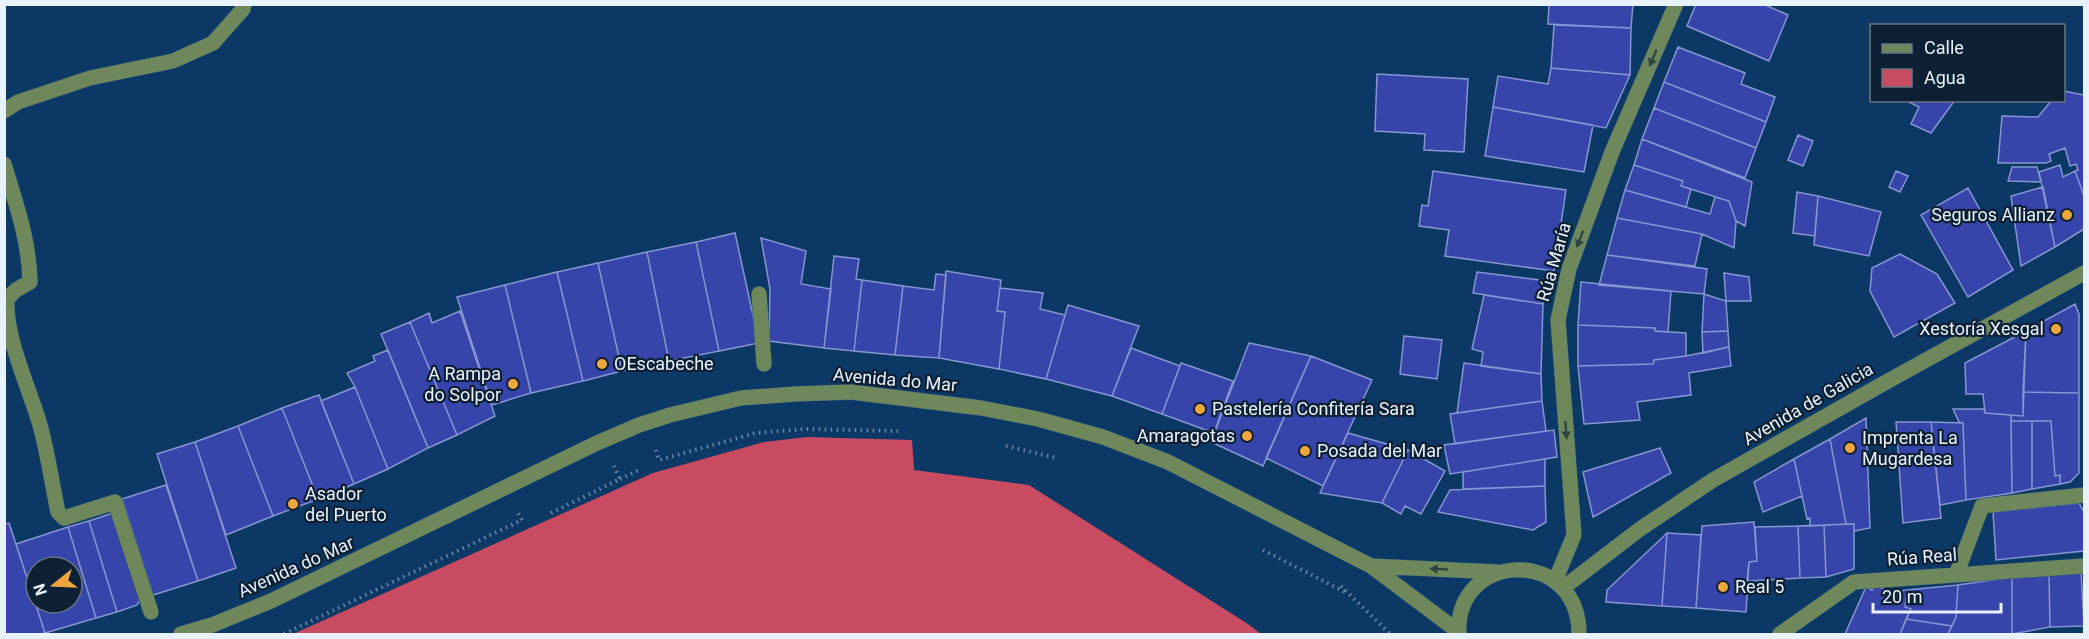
<svg xmlns="http://www.w3.org/2000/svg" width="2089" height="639" font-family="Roboto,sans-serif">
<rect width="100%" height="100%" fill="#0b3865"/>
<path fill="#c94b62" d="M 807,437 L 912,440 L 914,470 L 1029,485 L 1248,624 L 1261,634 L 293,634 L 653,473 L 764,442 Z"/>
<path fill="#3744a9" stroke="#8696d2" stroke-width="1.5" fill-rule="evenodd" d="M 1549,4 L 1633,4 L 1631,28 L 1548,24 Z
M 1696,4 L 1763,4 L 1788,15 L 1769,61 L 1687,26 Z
M 1554,25 L 1631,28 L 1630,75 L 1551,68 Z
M 1678,47 L 1745,73 L 1741,84 L 1775,97 L 1766,122 L 1664,82 Z
M 1551,68 L 1630,75 L 1606,128 L 1493,107 L 1498,76 L 1548,84 Z
M 1377,74 L 1468,79 L 1464,152 L 1424,150 L 1425,134 L 1375,131 Z
M 1664,82 L 1766,122 L 1756,148 L 1654,108 Z
M 2064,91 L 2084,95 L 2084,196 L 2075,171 L 2078,170 L 2076,164 L 2070,166 L 2065,148 L 2049,154 L 2051,161 L 2046,163 L 1998,163 L 2002,116 L 2038,117 L 2052,100 L 2064,100 Z
M 1905,100 L 1955,100 L 1931,133 L 1911,124 L 1919,107 Z
M 1493,107 L 1593,125 L 1584,172 L 1485,156 Z
M 1654,108 L 1756,148 L 1745,178 L 1642,139 Z
M 1798,135 L 1813,141 L 1803,166 L 1788,160 Z
M 1642,139 L 1752,182 L 1745,226 L 1736,221 L 1729,201 L 1681,186 L 1683,181 L 1634,165 Z
M 1634,165 L 1683,181 L 1681,186 L 1691,189 L 1686,207 L 1625,190 Z
M 2060,165 L 2063,177 L 2075,171 L 2084,196 L 2084,229 L 2055,247 L 2039,172 Z
M 2012,167 L 2037,167 L 2041,182 L 2008,181 Z
M 1433,171 L 1566,190 L 1554,271 L 1445,256 L 1449,230 L 1419,226 L 1422,205 L 1428,206 Z
M 1896,171 L 1908,176 L 1900,192 L 1889,187 Z
M 2043,187 L 2055,247 L 2021,266 L 2011,196 Z
M 1968,188 L 2013,270 L 1968,297 L 1921,215 Z
M 1625,190 L 1710,214 L 1715,197 L 1729,201 L 1736,221 L 1734,248 L 1702,234 L 1617,218 Z
M 1797,192 L 1818,196 L 1815,236 L 1793,233 Z
M 1818,196 L 1881,212 L 1869,256 L 1814,245 Z
M 1617,218 L 1702,234 L 1695,266 L 1607,255 Z
M 735,233 L 759,343 L 719,351 L 696,242 Z
M 761,238 L 806,251 L 801,284 L 831,289 L 824,348 L 769,341 L 770,289 Z
M 696,242 L 719,351 L 669,361 L 647,252 Z
M 647,252 L 669,361 L 622,371 L 598,263 Z
M 1900,254 L 1937,274 L 1955,303 L 1894,337 L 1870,291 L 1872,268 Z
M 1607,255 L 1707,269 L 1704,294 L 1599,285 Z
M 834,256 L 859,259 L 856,279 L 862,280 L 854,351 L 824,348 Z
M 598,263 L 622,371 L 583,381 L 557,272 Z
M 946,271 L 1001,280 L 997,311 L 1005,312 L 999,369 L 939,358 Z
M 557,272 L 583,381 L 531,393 L 505,285 Z
M 1477,272 L 1547,281 L 1543,304 L 1473,293 Z
M 1724,273 L 1749,277 L 1751,301 L 1726,301 Z
M 936,274 L 946,275 L 939,358 L 895,355 L 903,286 L 934,290 Z
M 862,280 L 903,286 L 895,355 L 854,351 Z
M 1581,282 L 1671,291 L 1668,332 L 1655,331 L 1655,328 L 1578,325 Z
M 505,285 L 531,393 L 492,405 L 457,297 Z
M 1000,288 L 1043,293 L 1040,309 L 1065,315 L 1046,379 L 999,369 L 1005,312 L 997,311 Z
M 1704,294 L 1726,301 L 1728,331 L 1702,332 Z
M 1484,295 L 1543,304 L 1541,374 L 1481,366 L 1483,352 L 1472,349 Z
M 2075,304 L 2079,314 L 2079,393 L 2023,392 L 2026,331 Z
M 1068,305 L 1139,326 L 1112,396 L 1046,379 Z
M 460,311 L 495,416 L 457,435 L 410,322 L 429,313 L 432,323 Z
M 410,322 L 457,435 L 428,448 L 381,334 Z
M 1578,325 L 1655,328 L 1655,331 L 1686,333 L 1686,356 L 1654,360 L 1653,364 L 1578,366 Z
M 1728,331 L 1729,347 L 1703,353 L 1702,332 Z
M 2026,331 L 2023,416 L 1985,413 L 1983,394 L 1966,394 L 1965,363 Z
M 1404,336 L 1442,340 L 1437,379 L 1400,374 Z
M 1249,343 L 1311,356 L 1263,466 L 1211,442 Z
M 1729,347 L 1731,366 L 1689,373 L 1691,395 L 1637,402 L 1640,420 L 1584,424 L 1578,366 L 1653,364 L 1654,360 L 1686,356 Z
M 1131,348 L 1180,366 L 1162,414 L 1112,396 Z
M 388,350 L 428,448 L 388,469 L 355,387 L 347,373 L 375,361 L 373,356 Z
M 1311,356 L 1372,380 L 1323,486 L 1266,458 Z
M 1181,363 L 1233,381 L 1214,433 L 1162,414 Z
M 1464,363 L 1541,374 L 1542,401 L 1457,413 Z
M 355,387 L 388,469 L 354,484 L 321,401 Z
M 2023,392 L 2079,393 L 2079,473 L 2070,482 L 2060,484 L 2060,475 L 2055,476 L 2051,421 L 2011,421 L 2011,415 L 2023,416 Z
M 319,395 L 354,484 L 318,499 L 282,408 Z
M 1542,401 L 1546,431 L 1455,444 L 1450,414 Z
M 282,408 L 318,499 L 273,516 L 238,426 Z
M 1953,409 L 1984,409 L 1985,413 L 2011,415 L 2012,493 L 1966,500 L 1963,423 L 1959,422 Z
M 1866,418 L 1870,528 L 1854,531 L 1854,524 L 1846,524 L 1830,439 Z
M 2011,421 L 2032,421 L 2032,489 L 2012,493 Z
M 2032,421 L 2051,421 L 2055,476 L 2060,475 L 2060,484 L 2032,489 Z
M 1896,422 L 1931,422 L 1941,518 L 1903,523 Z
M 1931,422 L 1963,423 L 1966,500 L 1940,505 Z
M 238,426 L 273,516 L 226,535 L 195,442 Z
M 1554,430 L 1557,457 L 1450,474 L 1444,445 Z
M 1348,433 L 1408,450 L 1382,503 L 1320,493 Z
M 1830,439 L 1846,524 L 1810,526 L 1810,518 L 1807,519 L 1794,459 Z
M 195,442 L 236,568 L 198,581 L 157,454 Z
M 1660,448 L 1671,473 L 1593,517 L 1583,472 Z
M 1408,450 L 1445,471 L 1421,514 L 1405,506 L 1401,514 L 1382,503 Z
M 1545,459 L 1545,486 L 1463,489 L 1463,472 Z
M 1794,459 L 1802,496 L 1763,512 L 1754,482 Z
M 166,485 L 198,581 L 153,595 L 122,499 Z
M 1545,486 L 1546,522 L 1533,530 L 1438,512 L 1450,490 Z
M 2079,503 L 2084,512 L 2084,551 L 1996,560 L 1993,512 Z
M 113,513 L 140,600 L 137,605 L 117,612 L 89,521 Z
M 89,521 L 117,612 L 96,618 L 68,527 Z
M 1754,522 L 1757,561 L 1749,562 L 1746,612 L 1696,608 L 1702,526 Z
M 9,523 L 45,633 L 41,634 L 4,634 L 4,524 Z
M 1854,524 L 1854,569 L 1826,577 L 1824,525 Z
M 1824,525 L 1826,577 L 1800,578 L 1798,526 Z
M 1798,526 L 1800,578 L 1747,581 L 1749,562 L 1757,561 L 1755,527 Z
M 68,527 L 96,618 L 45,633 L 16,544 ZM 36,567 L 72,567 L 72,603 L 36,603 Z
M 1667,533 L 1662,606 L 1606,602 L 1607,590 Z
M 1667,533 L 1701,535 L 1696,608 L 1662,606 Z
M 2081,571 L 2084,626 L 2050,627 L 2049,574 Z
M 2049,574 L 2050,627 L 2012,634 L 2012,577 Z
M 2012,577 L 2012,634 L 1948,634 L 1956,617 L 1958,585 Z
M 1875,585 L 1890,592 L 1907,590 L 1905,607 L 1911,609 L 1900,634 L 1845,634 L 1866,587 L 1872,590 Z
M 1958,585 L 1956,617 L 1952,626 L 1906,619 L 1911,609 L 1905,607 L 1907,590 Z
M 1906,619 L 1952,626 L 1948,634 L 1900,634 Z"/>
<g fill="none" stroke-linecap="round" stroke-linejoin="round">
<defs>
<path id="minor" d="M 4,111 L 18,102 L 90,78 L 173,61 L 213,43 L 243,9 L 244,4
M 4,164 C 16,204 29,239 30,282 L 16,290 L 7,299 C 5,338 29,387 40,425 C 48,454 52,484 58,512 L 64,518 L 115,502 L 151,612
M 759,294 L 764,364
M 1371,566 L 1497,572
M 1956,575 L 1982,506 L 2084,495
M 1555,581 L 1574,535 L 1558,320 L 1569,269 L 1612,152 L 1676,4
M 1563,588 L 1640,529 L 1713,480 L 1888,381 L 2084,273
M 181,634 L 212,625 L 271,601 L 597,443 L 639,425 L 670,415 L 741,398 L 795,394 L 851,392 L 981,408 L 1038,419 L 1103,437 L 1168,462 L 1371,566 L 1459,632
M 1459,634 C 1454,551 1579,546 1579,634
M 1780,634 L 1854,582 L 2084,566"/>
</defs>
<use href="#minor" stroke="#2a527a" stroke-width="16"/>
<path stroke="#6987a6" stroke-width="4" stroke-dasharray="1.5 4.5" stroke-linecap="butt" d="M 1006,446 L 1057,458
M 656,450 L 659,460 L 756,433 L 805,429 L 898,431
M 620,479 L 641,469
M 551,513 L 620,479 L 614,466
M 1263,550 L 1345,592
M 1341,586 L 1390,634
M 284,634 L 522,520 L 518,513"/>
<use href="#minor" stroke="#6e885b" stroke-width="15"/>
</g>
<defs><path id="oneway-solid" d="M-6-.8H1V-3.2L6.5 0L1 3.2V.8H-6Z" transform="scale(1.5)"/></defs>
<g fill="#304442">
<use href="#oneway-solid" transform="translate(1653 58) rotate(113)"/>
<use href="#oneway-solid" transform="translate(1580 239) rotate(110)"/>
<use href="#oneway-solid" transform="translate(1566 430) rotate(86)"/>
<use href="#oneway-solid" transform="translate(1439 569) rotate(-177)"/>
</g>
<g fill="#efa73d" stroke="#0e2034" stroke-width="2">
<circle cx="2067" cy="215" r="6"/>
<circle cx="2056" cy="329" r="6"/>
<circle cx="602" cy="364" r="6"/>
<circle cx="513" cy="384" r="6"/>
<circle cx="1200" cy="409" r="6"/>
<circle cx="1247" cy="436" r="6"/>
<circle cx="1850" cy="448" r="6"/>
<circle cx="1305" cy="451" r="6"/>
<circle cx="293" cy="504" r="6"/>
<circle cx="1723" cy="587" r="6"/>
</g>
<g text-anchor="middle" stroke-width="4.5" stroke-linejoin="round" paint-order="stroke">
<g font-size="18" fill="#e8f2fd" stroke="#0e2034" text-anchor="start">
<text x="2055" y="221" text-anchor="end">Seguros Allianz</text>
<text x="2044" y="335" text-anchor="end">Xestoría Xesgal</text>
<text x="614" y="370">OEscabeche</text>
<text x="501" y="380" text-anchor="end">A Rampa<tspan x="501" dy="21">do Solpor</tspan></text>
<text x="1212" y="415">Pastelería Confitería Sara</text>
<text x="1235" y="442" text-anchor="end">Amaragotas</text>
<text x="1862" y="444">Imprenta La<tspan x="1862" dy="21">Mugardesa</tspan></text>
<text x="1317" y="457">Posada del Mar</text>
<text x="305" y="500">Asador<tspan x="305" dy="21">del Puerto</tspan></text>
<text x="1735" y="593">Real 5</text>
</g>
<g font-size="18" fill="#e8f2fd" stroke="#0e2034">
<text transform="translate(1554 262) rotate(-74)" y="6">Rúa María</text>
<text transform="translate(895 380) rotate(5)" y="6">Avenida do Mar</text>
<text transform="translate(1808 404) rotate(-30)" y="6">Avenida de Galicia</text>
<text transform="translate(1922 557) rotate(-4)" y="6">Rúa Real</text>
<text transform="translate(296 567) rotate(-24)" y="6">Avenida do Mar</text>
</g>
</g>
<rect width="2089" height="639" fill="none" stroke="#e8f2fd" stroke-width="12"/>
<rect x="1870" y="24" width="195" height="78" fill="#0e2034" stroke="#657484" stroke-width="1.5"/>
<rect x="1882" y="44" width="30" height="9" fill="#6e885b" stroke="#657484" stroke-width="1.5"/>
<text x="1924" y="54" font-size="18" fill="#e8f2fd">Calle</text>
<rect x="1882" y="69" width="30" height="18" fill="#c94b62" stroke="#657484" stroke-width="1.5"/>
<text x="1924" y="84" font-size="18" fill="#e8f2fd">Agua</text>
<g transform="translate(54 585) rotate(252)"><circle r="28" fill="#0e2034" stroke="#657484" stroke-width="1.5"/>
<path d="M0-4.5L10 22L0 15L-10 22Z" fill="#efa73d"/>
<text y="-9" font-size="16" font-weight="bold" text-anchor="middle" fill="#e8f2fd">N</text>
</g>
<path d="M1873 603v9h128v-9" fill="none" stroke="#e8f2fd" stroke-width="3"/>
<text x="1882" y="603" font-size="18" fill="#e8f2fd" stroke="#0e2034" stroke-width="4.5" paint-order="stroke">20 m</text>
</svg>
